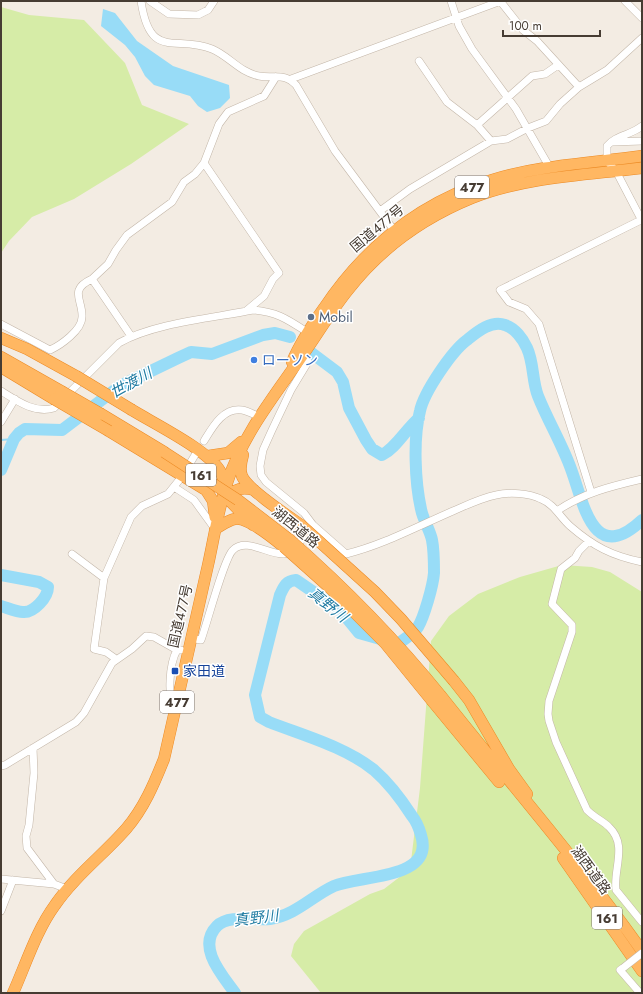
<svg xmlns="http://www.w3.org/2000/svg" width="643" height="994" font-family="Jost,'Noto Sans JP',sans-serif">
<rect width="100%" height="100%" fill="#f3ece3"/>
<path fill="#d6eca7" d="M 1,7 L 29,15 L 84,20 L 125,63 L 142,105 L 189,124 L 131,164 L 74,199 L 32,217 L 9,241 L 1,253 Z
M 562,565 L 592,567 L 610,572 L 642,592 L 642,993 L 321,993 L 291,956 L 294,944 L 304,931 L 370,894 L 384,889 L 410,869 L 420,788 L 431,641 L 449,616 L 478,594 L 520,577 Z"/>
<path fill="#98dcf7" d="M 103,9 L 115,13 L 137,41 L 173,66 L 229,85 L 230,98 L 220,108 L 207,112 L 198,106 L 190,96 L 154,85 L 145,76 L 135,57 L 125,45 L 101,26 Z"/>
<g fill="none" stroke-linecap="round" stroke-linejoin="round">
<path stroke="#98dcf7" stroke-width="2" d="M 1,440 L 14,439"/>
<path stroke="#98dcf7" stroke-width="12" d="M 309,351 L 337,372 L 343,382 L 349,408 L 366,440 L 372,449 L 382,455 C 396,448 406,429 419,418
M 1,470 L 14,439 L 19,433 L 25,429 L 62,430 L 120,386 L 178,358 L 191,352 L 212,354 L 263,335 L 275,333 L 290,337
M 1,575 L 39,582 L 48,587 C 48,597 34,613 23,612 C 16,612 8,608 1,606
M 235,993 C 223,976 196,947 217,926 C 229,914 255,921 270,919 C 296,915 312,896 334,886 C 360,875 435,880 421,835 C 419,828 417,822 412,816 C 401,799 389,783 374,770 C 346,747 302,735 269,722 L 260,717 L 255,695 L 280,595 C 284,586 286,581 296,580 L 341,611 L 359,633 L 398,644 C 404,639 414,634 418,627 C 424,617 433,586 434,573 C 434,564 434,550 432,540 C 430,530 423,520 421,509 C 415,482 413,438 420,411 C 424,392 452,351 467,340 C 477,332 491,320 505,325 C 515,328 523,339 527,348 C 534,363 532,381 538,396 C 548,421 562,444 571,469 C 584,504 593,566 642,520"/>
<defs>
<path id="minor" d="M 141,1 C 150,62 176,34 212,49 C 229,56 239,72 259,76 C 274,79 284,72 296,85 L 335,151 L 396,233
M 150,1 L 169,14 L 198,15 L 208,10 L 214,1
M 451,1 L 459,26 L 472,49 L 516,109 L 550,168
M 625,1 L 642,18
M 501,2 L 523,30 L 537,41 L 579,87
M 419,61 L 447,102 L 477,125 L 491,141
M 291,79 L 501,1
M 477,125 L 532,76 L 545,74 L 558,65
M 642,126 C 631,135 616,135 607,146 L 607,161 L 616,171 L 642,221
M 613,142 L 642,141
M 204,163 L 279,273 L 273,279 L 264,296 L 246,311
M 380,211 L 410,189 L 491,141 L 507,139 L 528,128 L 546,121 L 560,104 L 579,87 L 607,70 L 642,38
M 1,324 L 50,350 C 61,345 82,330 82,317 C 83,300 68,290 92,279
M 131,336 L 92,279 L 108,264 L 116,250 L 127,235 L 172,202 L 184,182 L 195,174 L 204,163 L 219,124 L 228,112 L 264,96 L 276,77
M 300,353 L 308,362 L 291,390 L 272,430 L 263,450 L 260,466 L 261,475 L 266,482 L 304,513 L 313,525 L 346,554 C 383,545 418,526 453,511 C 467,505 481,498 496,495 C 509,492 529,493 541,499 C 554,504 560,517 570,526 C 593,546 612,556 642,562
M 1,391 C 17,401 35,414 54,408 L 119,343 C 153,323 213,318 253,310 C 277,312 287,319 307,332
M 1,422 L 15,399
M 204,441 C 212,428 223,407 242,410 C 248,411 255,415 260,417
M 186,470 L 195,455
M 174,487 L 194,500 L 215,529
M 591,492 L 539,324 L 526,309 L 509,302 L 500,290 L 641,220
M 557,511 C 583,493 612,486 642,479
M 589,541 L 579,551 L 575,558 L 561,569 L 552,604 L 572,625 L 572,632 L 549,701 L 548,714 L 549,721 L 556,742 L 587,810 C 595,818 603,821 609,827 C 628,845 613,869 616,890 L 642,922
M 72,554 L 104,578
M 190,638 L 201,640 C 207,624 224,558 233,550 C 246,537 269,555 284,554 C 294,553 304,536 310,528
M 116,659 L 106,652 L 94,649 L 104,578 L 131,517 L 142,506 L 168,494 L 180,479
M 175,713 C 167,698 169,664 177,650 L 181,650
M 33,748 L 34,773 L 29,825 L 26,836 L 27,848 L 54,884
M 1,766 L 5,765 L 76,722 L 84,713 L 112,663 L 132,649 L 146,636 L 154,637 L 177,650
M 1,879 L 54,884 L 67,889
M 1,911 L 13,880
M 623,968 L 620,970 L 640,993"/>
<path id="highway" d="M 1,338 L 27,349 L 76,376
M 1,357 L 61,391
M 292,362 C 300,343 312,325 324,308 C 365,247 421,202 492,180 C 540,165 592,163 642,156
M 1,367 L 54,399
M 132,410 C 155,424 208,450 220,471 C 226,481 224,491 229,500 L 253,525
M 101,414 L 164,452
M 109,431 L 206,490 L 213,501 L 215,517
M 243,455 C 241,462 239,469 242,476 C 247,489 288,516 301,525
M 208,456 L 228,453 L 241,442
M 223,500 C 232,490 241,486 254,490
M 238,500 L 290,540
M 215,529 C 221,526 228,520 235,519 C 248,517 274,539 284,547
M 454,681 L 469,700 L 509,769 L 527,794
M 441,696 C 508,781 580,863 642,951
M 433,702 L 499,782
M 563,858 L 642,971
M 13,993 C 26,964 36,931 55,905 C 75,876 103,855 126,829 C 144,808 154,784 164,759 C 179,695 193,630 208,565 C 214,538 218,510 227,483 C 242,436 274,396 302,356 C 317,335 331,311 348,290 C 380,249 423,218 472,198 C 525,177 586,175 642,168"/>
</defs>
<use href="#minor" stroke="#c3b6a8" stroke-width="8"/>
<use href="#highway" stroke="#ec8a24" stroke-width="12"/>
<use href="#minor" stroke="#fff" stroke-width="7"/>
<use href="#highway" stroke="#ffb762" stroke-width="11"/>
<defs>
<path id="minor-bridge" d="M 623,968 L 642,953"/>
<path id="highway-bridge" d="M 76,376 L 132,410
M 61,391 L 101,414
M 54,399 L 109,431
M 164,452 L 238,500
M 301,525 L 375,592 L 401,619 L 454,681
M 290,540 C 346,589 394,638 441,696
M 284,547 L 330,588 L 385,643 L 433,702"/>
</defs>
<use href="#minor-bridge" stroke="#c3b6a8" stroke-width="8" stroke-linecap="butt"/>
<use href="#highway-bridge" stroke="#ec8a24" stroke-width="12" stroke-linecap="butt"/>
<use href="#minor-bridge" stroke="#fff" stroke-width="7"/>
<use href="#highway-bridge" stroke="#ffb762" stroke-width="11"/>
</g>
<circle fill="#5c6f8a" stroke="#fff" stroke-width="1.5" cx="311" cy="317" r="4"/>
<circle fill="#3f7fe0" stroke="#fff" stroke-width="1.5" cx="254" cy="360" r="4"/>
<rect fill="#1a4fb4" stroke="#fff" stroke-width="1.5" x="171" y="667" width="8" height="8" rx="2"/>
<g text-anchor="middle" stroke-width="3" stroke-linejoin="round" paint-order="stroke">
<g fill="#fff" stroke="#7e7670" stroke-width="1">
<rect x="455" y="176" width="34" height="22" rx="3"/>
<rect x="186" y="464" width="30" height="22" rx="3"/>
<rect x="160" y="691" width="34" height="22" rx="3"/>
<rect x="592" y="907" width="30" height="22" rx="3"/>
</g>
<g font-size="13" font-weight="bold" fill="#463c33">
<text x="472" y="192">477</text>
<text x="201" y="480">161</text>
<text x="177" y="707">477</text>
<text x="607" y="923">161</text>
</g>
<g font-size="14" fill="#463c33" stroke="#fff">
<text transform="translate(377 228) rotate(-40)" y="5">国道477号</text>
<text transform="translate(296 527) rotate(39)" y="5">湖西道路</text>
<text transform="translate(180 616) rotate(-77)" y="5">国道477号</text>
<text transform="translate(591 870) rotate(54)" y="5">湖西道路</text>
</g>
<g font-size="14" fill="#4e5e75" stroke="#fff" text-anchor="start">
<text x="319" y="322">Mobil</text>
</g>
<g font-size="14" fill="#366cbe" stroke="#fff" text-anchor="start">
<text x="262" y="365">ローソン</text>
</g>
<g font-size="14" fill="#164399" stroke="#fff" text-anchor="start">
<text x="183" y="676">家田道</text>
</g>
<g font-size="15" font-style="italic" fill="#1f7ba2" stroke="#fff">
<text transform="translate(131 383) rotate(-29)" y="5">世渡川</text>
<text transform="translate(328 605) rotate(39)" y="5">真野川</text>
<text transform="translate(256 918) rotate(-7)" y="5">真野川</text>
</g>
</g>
<rect width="643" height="994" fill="none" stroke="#463c33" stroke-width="4"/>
<path d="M503 30v6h97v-6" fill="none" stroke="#463c33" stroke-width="2"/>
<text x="509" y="30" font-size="12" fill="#463c33" stroke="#ffffff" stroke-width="3" paint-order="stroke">100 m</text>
</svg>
